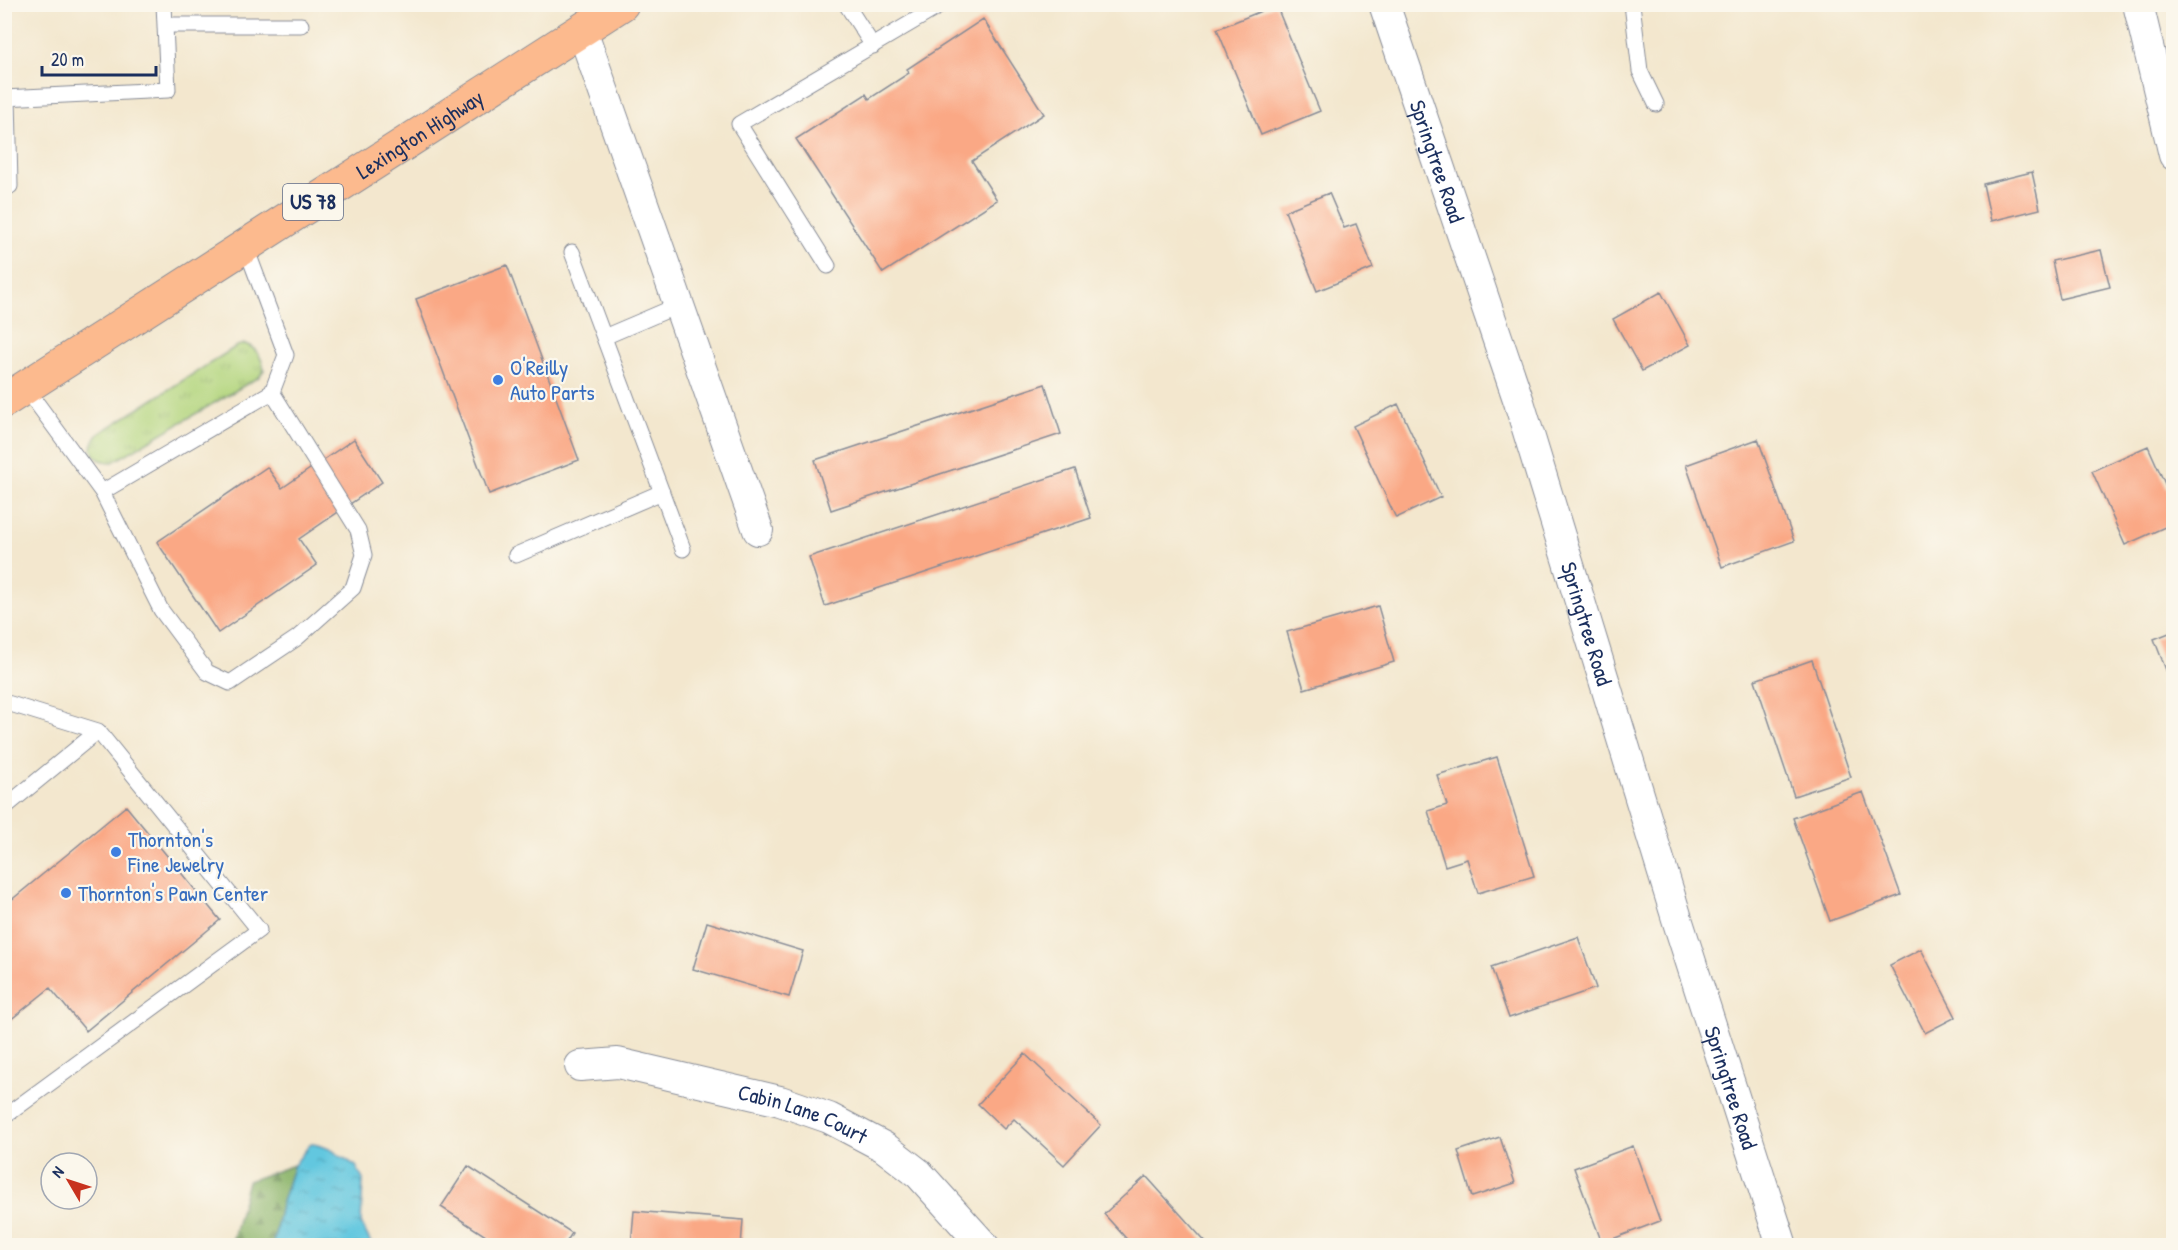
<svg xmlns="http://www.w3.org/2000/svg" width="2178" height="1250" font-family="'Patrick Hand',sans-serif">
<defs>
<pattern id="grass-tufts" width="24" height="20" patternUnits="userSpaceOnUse" patternTransform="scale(1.5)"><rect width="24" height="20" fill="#b3d57e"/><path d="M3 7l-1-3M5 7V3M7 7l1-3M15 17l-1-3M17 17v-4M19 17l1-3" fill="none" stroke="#99b76f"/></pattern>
<pattern id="forest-firs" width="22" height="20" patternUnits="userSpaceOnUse" patternTransform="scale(1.5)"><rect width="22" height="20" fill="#8eb66d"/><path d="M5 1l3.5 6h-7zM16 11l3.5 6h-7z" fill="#73945d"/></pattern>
<pattern id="water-ripples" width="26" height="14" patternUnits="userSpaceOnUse" patternTransform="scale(1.5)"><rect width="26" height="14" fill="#62c7df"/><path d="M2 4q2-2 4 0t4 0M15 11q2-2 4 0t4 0" fill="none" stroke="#50a2b8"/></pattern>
</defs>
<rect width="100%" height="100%" fill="#fbf7ec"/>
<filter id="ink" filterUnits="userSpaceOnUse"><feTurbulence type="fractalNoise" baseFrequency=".0167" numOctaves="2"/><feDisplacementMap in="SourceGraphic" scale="12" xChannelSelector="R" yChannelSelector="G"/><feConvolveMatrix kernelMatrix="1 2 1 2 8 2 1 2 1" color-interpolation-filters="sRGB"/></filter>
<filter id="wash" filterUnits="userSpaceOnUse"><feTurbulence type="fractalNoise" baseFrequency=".008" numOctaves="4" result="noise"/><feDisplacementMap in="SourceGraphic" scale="24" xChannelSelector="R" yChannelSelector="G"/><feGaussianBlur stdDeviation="1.35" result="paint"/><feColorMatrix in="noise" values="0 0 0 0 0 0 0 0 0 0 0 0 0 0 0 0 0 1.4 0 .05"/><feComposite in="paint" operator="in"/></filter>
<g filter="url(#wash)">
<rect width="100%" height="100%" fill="#f3e7ce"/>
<path fill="url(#grass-tufts)" stroke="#67826e" stroke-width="1.5" d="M 245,344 C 257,348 262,357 264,370 L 259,377 L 113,462 C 93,462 85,449 100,433 L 237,346 Z"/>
<path fill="url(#forest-firs)" stroke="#547266" stroke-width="1.5" d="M 294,1165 L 281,1205 L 273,1245 L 231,1246 L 248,1181 Z"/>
<path fill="url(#water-ripples)" stroke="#3e7b9e" stroke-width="1.5" d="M 311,1143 L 330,1149 L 356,1166 L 363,1180 L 361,1223 L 372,1245 L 273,1245 L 281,1205 L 294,1165 Z"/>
<g id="blocks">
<path fill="#faa885" d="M 1276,5 L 1320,111 L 1261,135 L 1217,29 Z
M 983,19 L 1044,114 L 972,161 L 997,200 L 883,273 L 796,139 L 866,94 L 869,99 L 909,73 L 907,69 Z
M 2032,172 L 2040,209 L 1991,221 L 1983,184 Z
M 1329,193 L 1344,228 L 1356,224 L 1373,268 L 1317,291 L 1285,211 Z
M 2101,250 L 2110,287 L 2060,299 L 2052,261 Z
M 507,265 L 579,460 L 489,494 L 416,299 Z
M 1661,292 L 1690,345 L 1642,371 L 1613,319 Z
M 1045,384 L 1061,434 L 831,510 L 815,460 Z
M 1398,404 L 1441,497 L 1396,518 L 1353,426 Z
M 354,439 L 382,482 L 299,539 L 317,565 L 218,633 L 157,542 L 267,467 L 282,488 Z
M 1758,439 L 1794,541 L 1722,567 L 1686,465 Z
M 2148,446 L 2174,504 L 2174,523 L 2125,545 L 2092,471 Z
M 1075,469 L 1091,518 L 825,606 L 809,557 Z
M 1378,606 L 1394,662 L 1304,689 L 1287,632 Z
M 2174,631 L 2174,688 L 2173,688 L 2154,639 Z
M 1812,660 L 1851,777 L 1794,796 L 1755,680 Z
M 1497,757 L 1534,876 L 1478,893 L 1467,859 L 1445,866 L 1428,811 L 1447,805 L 1437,775 Z
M 1863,792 L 1901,895 L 1830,921 L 1793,818 Z
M 126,806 L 220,920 L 86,1031 L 50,988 L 4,1025 L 4,906 Z
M 707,922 L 803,951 L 789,997 L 693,969 Z
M 1578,937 L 1596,988 L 1509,1018 L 1491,967 Z
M 1921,949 L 1956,1017 L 1925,1033 L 1890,965 Z
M 1025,1054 L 1101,1125 L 1064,1165 L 1014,1119 L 1004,1129 L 978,1104 Z
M 1500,1137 L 1515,1183 L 1472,1197 L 1458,1151 Z
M 1633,1146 L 1660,1221 L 1602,1243 L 1574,1168 Z
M 468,1166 L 572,1233 L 564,1246 L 501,1246 L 441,1207 Z
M 1146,1176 L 1209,1246 L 1133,1246 L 1104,1214 Z
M 634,1211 L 743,1220 L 741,1246 L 631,1246 Z"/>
</g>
</g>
<g filter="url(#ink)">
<use href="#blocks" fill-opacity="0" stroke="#878b96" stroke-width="1.5"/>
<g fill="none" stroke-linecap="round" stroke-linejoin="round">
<defs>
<path id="service" d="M 846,4 L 873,46
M 1632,4 L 1640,71 L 1656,104
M 165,25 L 301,25
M 4,98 L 168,90 L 164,4
M 4,190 L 10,186 L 8,98
M 572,252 L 683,549
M 828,266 L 739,124 L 943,4
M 604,337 L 679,305
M 25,387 L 102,492 L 161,610 L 207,672 L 230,683 L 297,638 L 353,588 L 364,555 L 358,530 L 272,392
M 102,492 L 272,392 L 286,355 L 245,245
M 516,555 L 662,492
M 4,702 L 98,731 L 259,930 L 4,1117
M 4,808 L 98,731"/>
<g id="minor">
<path id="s1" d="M 1384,4 L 1519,402 L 1678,922 L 1782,1246"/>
<path d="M 2138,4 L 2174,155"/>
<path d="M 582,30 L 758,530"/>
<path id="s2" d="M 580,1066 L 618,1063 L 780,1101 L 829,1118 L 884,1147 L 919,1174 L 984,1246"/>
</g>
<g id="trunk">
<path id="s3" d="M 4,401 L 622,4"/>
</g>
</defs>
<use href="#service" stroke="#878b96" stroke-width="17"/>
<use href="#minor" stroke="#878b96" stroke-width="32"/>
<use href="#trunk" stroke="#878b96" stroke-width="35"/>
<use href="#service" stroke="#fff" stroke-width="15"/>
<use href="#minor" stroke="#fff" stroke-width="30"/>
<use href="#trunk" stroke="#fcba8e" stroke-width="33"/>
</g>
</g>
<g fill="#3f7fe0" stroke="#fbf7ec" stroke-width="2">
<circle cx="498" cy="380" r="6"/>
<circle cx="116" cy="852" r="6"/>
<circle cx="66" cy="893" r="6"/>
</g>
<g text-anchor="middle" stroke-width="4.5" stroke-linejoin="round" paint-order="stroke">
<rect fill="#fbf7ec" stroke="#5e6b89" stroke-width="1.5" x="283" y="184" width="60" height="36" rx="4.5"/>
<g font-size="21" font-weight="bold" fill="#1b2f5e">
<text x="313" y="209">US 78</text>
</g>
<g font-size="22" fill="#1b2f5e" stroke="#fbf7ec">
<text dy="8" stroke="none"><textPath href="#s3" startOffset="494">Lexington Highway</textPath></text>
<text dy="8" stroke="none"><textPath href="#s1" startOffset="166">Springtree Road</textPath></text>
<text dy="8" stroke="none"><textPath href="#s1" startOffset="652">Springtree Road</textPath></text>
<text dy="8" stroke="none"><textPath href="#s1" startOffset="1138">Springtree Road</textPath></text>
<text dy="8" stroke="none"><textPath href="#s2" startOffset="230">Cabin Lane Court</textPath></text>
</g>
<g font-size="22" fill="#366cbe" stroke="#fbf7ec" text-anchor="start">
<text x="510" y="375">O'Reilly<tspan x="510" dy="25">Auto Parts</tspan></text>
<text x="128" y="847">Thornton's<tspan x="128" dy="25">Fine Jewelry</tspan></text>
<text x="78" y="901">Thornton's Pawn Center</text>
</g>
</g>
<rect width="2178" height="1250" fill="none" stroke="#fbf7ec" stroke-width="24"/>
<g transform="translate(69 1181) rotate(309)"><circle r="28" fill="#fbf7ec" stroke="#a1a7b3" stroke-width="1.5"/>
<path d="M0-4.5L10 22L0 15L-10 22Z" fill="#c8321e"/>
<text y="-9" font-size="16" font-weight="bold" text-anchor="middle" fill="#1b2f5e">N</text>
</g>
<path d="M42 66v9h114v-9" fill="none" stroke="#1b2f5e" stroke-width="3"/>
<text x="51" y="66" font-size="18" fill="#1b2f5e" stroke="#fbf7ec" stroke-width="4.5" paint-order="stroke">20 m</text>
</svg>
